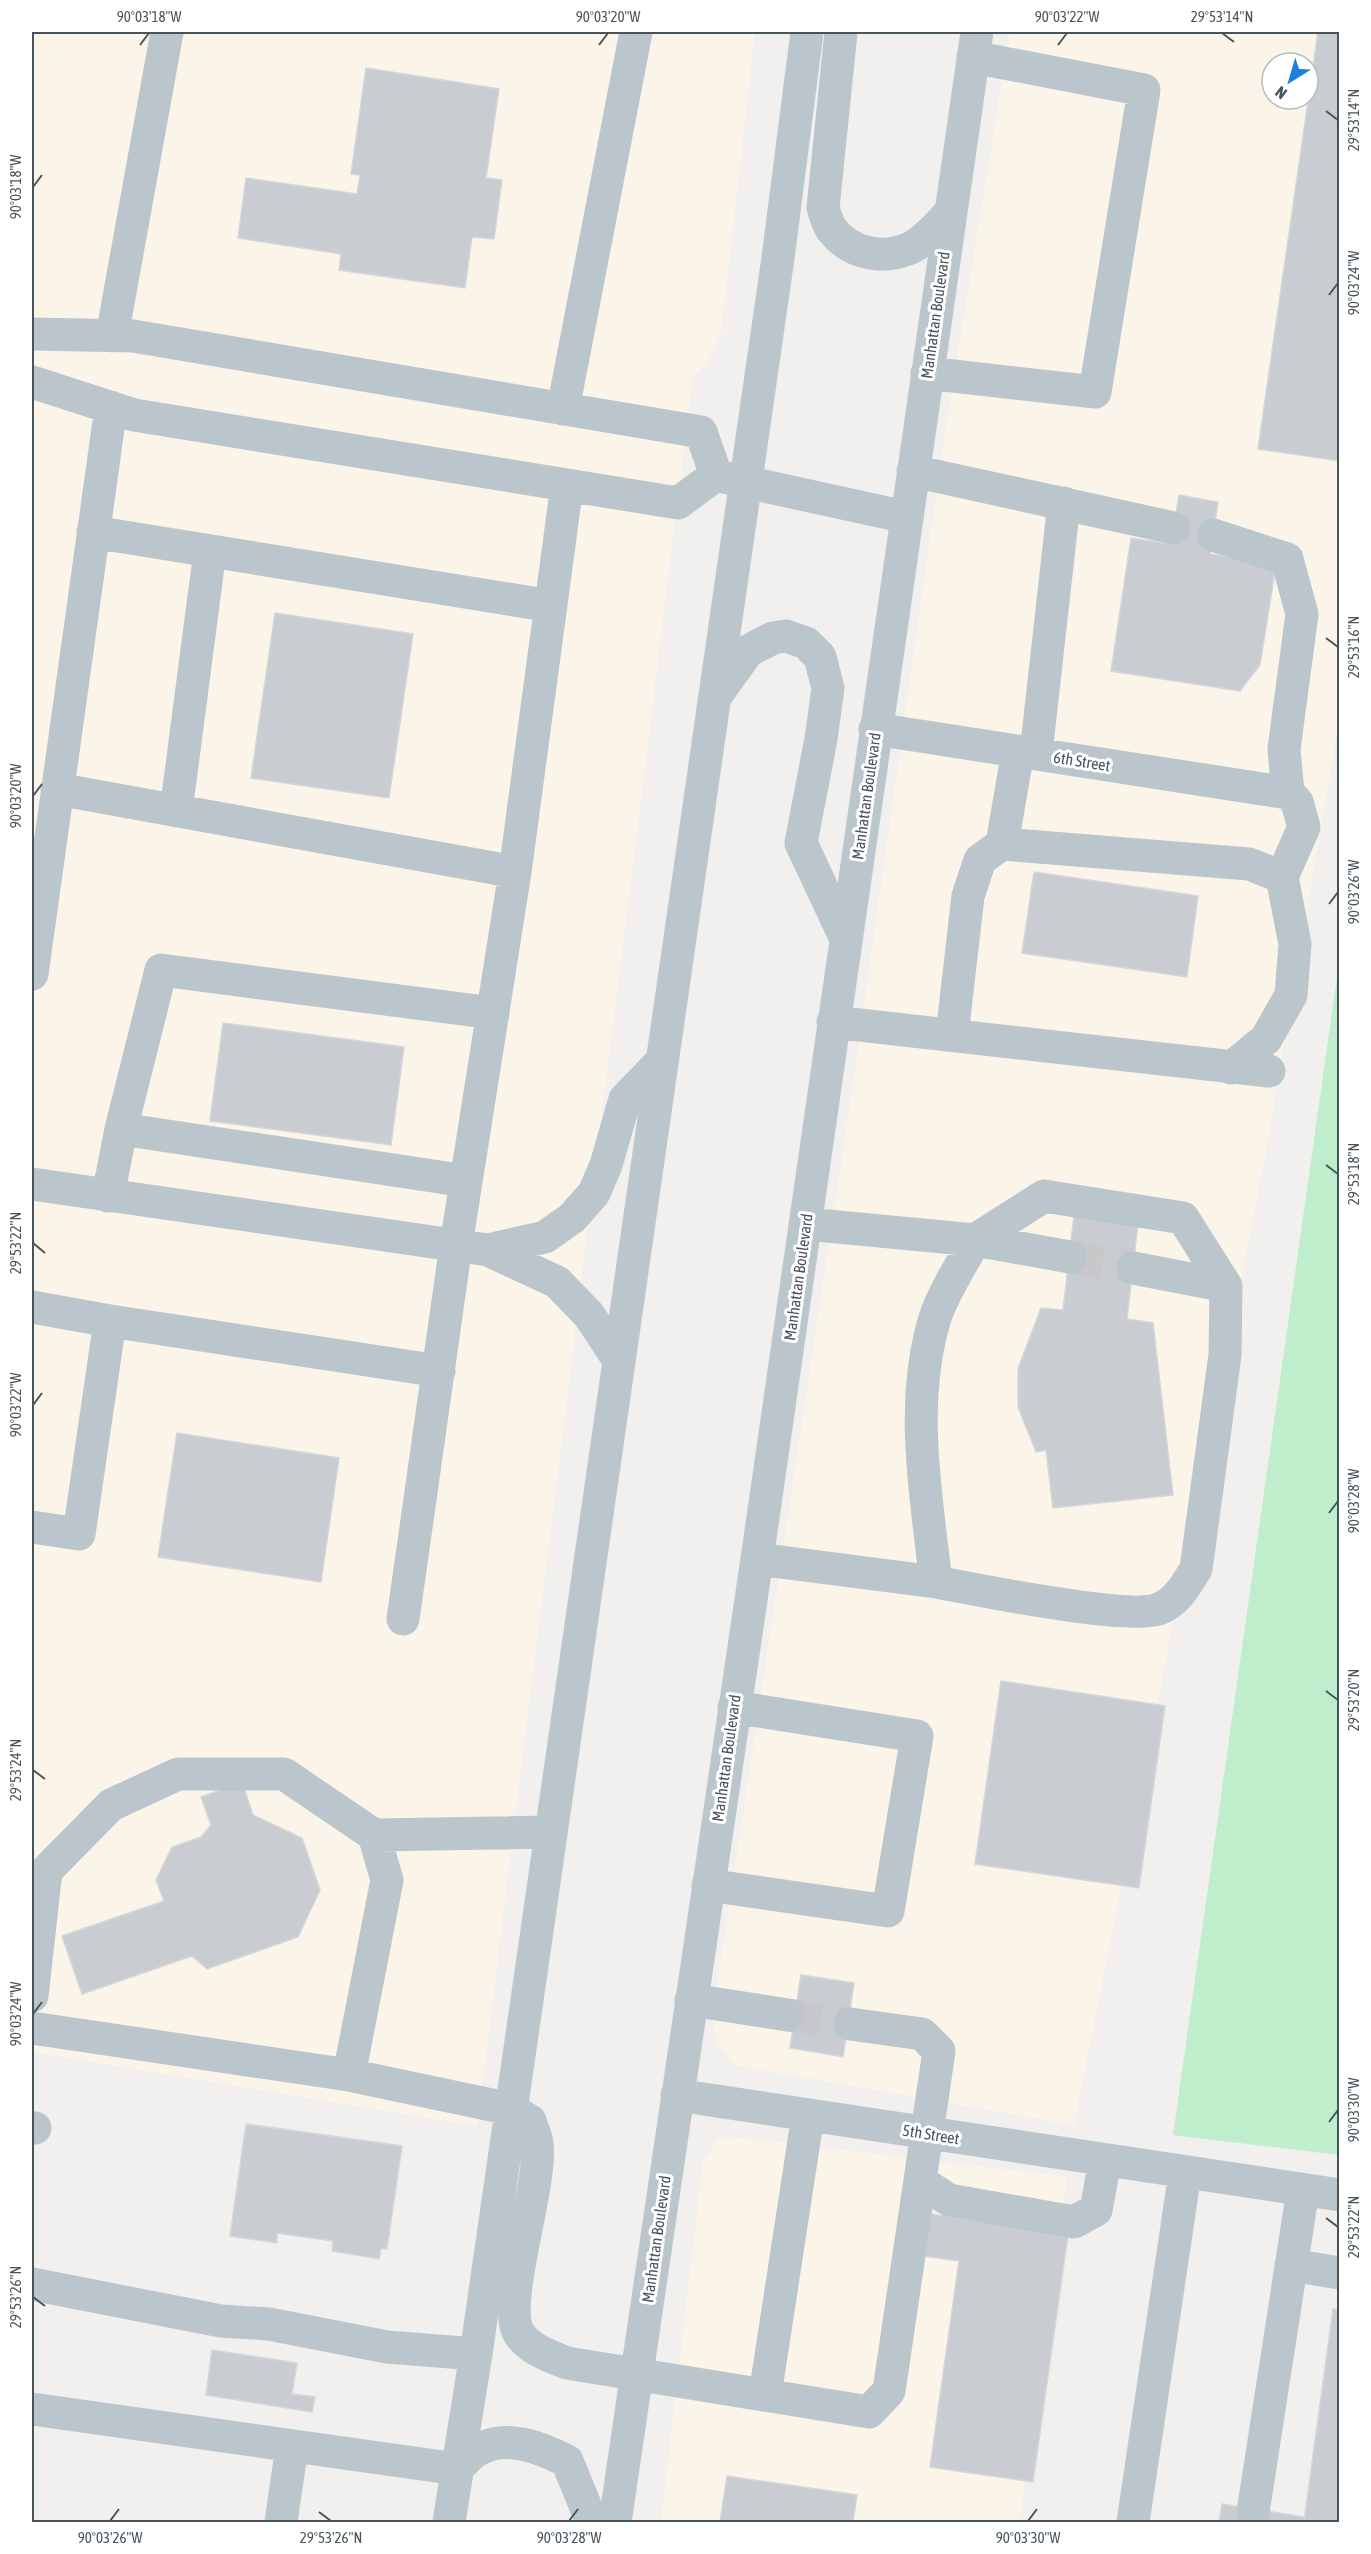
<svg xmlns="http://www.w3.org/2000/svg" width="1371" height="2554" font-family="'Asap Condensed',sans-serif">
<rect width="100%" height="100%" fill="#f2efef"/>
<path fill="#fbf5e9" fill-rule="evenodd" d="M 32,32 L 755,32 L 721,333 L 705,365 L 693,376 L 477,2126 L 32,2052 Z
M 1010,32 L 1339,32 L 1339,721 L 1264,1162 L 1074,2125 L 734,2065 L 718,2044 L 712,2020 L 850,1105 L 945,433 ZM 1272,63 L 1308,63 L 1308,99 L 1272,99 Z
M 719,2137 L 743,2138 L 1067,2177 L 1019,2522 L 661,2522 L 703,2161 Z"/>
<path fill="#bfeecd" d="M 1339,963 L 1340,2155 L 1339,2155 L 1173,2135 Z"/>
<path fill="#c9cdd2" stroke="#d3d6da" stroke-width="1.5" d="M 1318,32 L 1340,32 L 1340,461 L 1258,449 Z
M 366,68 L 499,89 L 486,178 L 502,180 L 494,239 L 472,237 L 465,288 L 339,270 L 341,254 L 238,238 L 246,178 L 357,194 L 360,175 L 351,174 Z
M 1179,495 L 1218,502 L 1210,554 L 1276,565 L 1260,665 L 1240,691 L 1111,671 L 1131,538 L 1171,544 Z
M 275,613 L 413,634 L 389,798 L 251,778 Z
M 1034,872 L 1198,896 L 1187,977 L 1022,953 Z
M 223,1023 L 404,1047 L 391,1145 L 210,1121 Z
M 1074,1216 L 1138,1224 L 1127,1319 L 1153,1323 L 1173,1495 L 1053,1508 L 1046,1450 L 1036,1452 L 1018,1407 L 1018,1369 L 1041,1308 L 1063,1310 Z
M 177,1433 L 339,1458 L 321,1582 L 158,1557 Z
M 1001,1681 L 1165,1706 L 1139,1888 L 975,1864 Z
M 242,1782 L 253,1815 L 302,1838 L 320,1890 L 298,1937 L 207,1969 L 192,1956 L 82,1994 L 62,1936 L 164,1901 L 156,1880 L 172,1847 L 201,1837 L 211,1825 L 201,1797 Z
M 801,1975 L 854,1983 L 843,2057 L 790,2048 Z
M 246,2124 L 402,2146 L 387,2249 L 381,2248 L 379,2259 L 332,2251 L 333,2241 L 277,2233 L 277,2243 L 230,2236 Z
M 924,2213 L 1068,2235 L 1033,2482 L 930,2467 L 959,2261 L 918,2255 Z
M 1333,2309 L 1340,2310 L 1340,2522 L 1304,2522 Z
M 212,2350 L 297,2363 L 292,2394 L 315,2397 L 312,2412 L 206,2395 Z
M 727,2476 L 857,2495 L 853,2522 L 720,2522 Z
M 1222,2504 L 1305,2517 L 1304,2522 L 1219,2522 Z"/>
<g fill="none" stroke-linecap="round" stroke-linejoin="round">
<path stroke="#c8c8ca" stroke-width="33" stroke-dasharray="33 16" stroke-linecap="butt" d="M 1070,1257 L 1133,1268
M 788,2015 L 850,2024"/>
<path stroke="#bbc5cc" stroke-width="33" d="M 841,32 L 823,208 C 825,215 828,224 832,230 C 850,253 881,260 908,249 C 924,243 938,225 950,213
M 32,334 L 133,336 L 701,432 L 716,475 L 678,503 L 134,415 L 32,382
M 112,336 L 167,32
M 927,373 L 1095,392 L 1144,90 L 973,57
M 563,409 L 636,32
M 913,471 L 1174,528
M 723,477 L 906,517
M 93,532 L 551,606
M 1213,535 L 1287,559 L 1302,614 L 1284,749 L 1288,793 L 1297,802 L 1304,827 L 1282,877
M 717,694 L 748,651 L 773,638 L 786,636 L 806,643 L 820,657 L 828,688 L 821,739 L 801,843 L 846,939
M 875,729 L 1288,793
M 1036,753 L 1064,503
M 57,789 L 515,872 L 567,485
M 176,811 L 210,551
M 1002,844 L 1018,751
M 32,974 L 111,407
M 833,1022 L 1269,1071
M 952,1035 L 968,896 L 980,860 L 1002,844 L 1249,864 L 1282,877 L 1295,944 L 1291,995 L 1266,1039 L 1231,1068
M 121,1129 L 466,1181
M 32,1184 L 488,1250 L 557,1282 L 589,1315 L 618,1359
M 108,1196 L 121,1129 L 161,970 L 493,1013
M 975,1240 L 1070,1257
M 488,1250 L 545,1237 L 572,1218 L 594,1193 L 606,1165 L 625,1099 L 660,1063
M 1133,1268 L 1226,1286
M 32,1307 L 110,1321
M 32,1527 L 79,1534 L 110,1321 L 439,1371
M 757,1559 L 936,1582 C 926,1495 909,1403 935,1318 C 943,1293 962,1264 975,1240 L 806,1224
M 936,1582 C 974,1589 1138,1623 1163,1607 C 1179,1599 1186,1584 1196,1569 L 1225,1355 L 1226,1286 L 1183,1218 L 1044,1196 L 975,1240
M 403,1619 L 456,1245 L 515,872
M 708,1885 L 888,1911 L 917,1736 L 734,1707
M 32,1996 L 46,1871 L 111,1805 L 178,1774 L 284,1774 L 374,1835 L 551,1832
M 691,2000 L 788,2015
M 32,2028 L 349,2075 L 511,2109 L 530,2121 C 532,2128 536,2136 537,2143 C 543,2186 499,2307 520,2335 C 531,2350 550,2356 567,2363 L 869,2412 L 889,2391 L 939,2051 L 922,2034 L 850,2024
M 349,2075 L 387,1880 L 374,1835
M 677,2095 L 1340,2195
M 32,2128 L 35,2128
M 920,2181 L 949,2200 L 1074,2222 L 1096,2210 L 1105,2161
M 1291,2265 L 1340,2273
M 32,2284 L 221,2321 L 269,2324 L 387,2347 L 476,2354
M 765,2395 L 808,2115
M 32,2409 L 457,2469 C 463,2463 470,2454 478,2450 C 506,2433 541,2448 567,2461 L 592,2522
M 1253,2512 L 1303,2190
M 281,2522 L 292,2446
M 449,2522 L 476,2354 L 778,258 L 807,32
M 615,2522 L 757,1559 L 977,32
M 1133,2522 L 1185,2173"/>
</g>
<path fill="none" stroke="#48545c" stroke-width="2" d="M 1222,33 L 1234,42M 140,45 L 149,33M 599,45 L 608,33M 1058,45 L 1067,33M 1326,111 L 1338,120M 33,187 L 42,175M 1329,295 L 1338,283M 1326,638 L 1338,647M 33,796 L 42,784M 1329,904 L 1338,892M 1326,1165 L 1338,1174M 33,1243 L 45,1253M 33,1405 L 42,1393M 1329,1513 L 1338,1501M 1326,1691 L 1338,1700M 33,1770 L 45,1779M 33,2014 L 42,2002M 1329,2122 L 1338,2110M 1326,2218 L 1338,2227M 33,2297 L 45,2306M 319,2512 L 331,2521M 110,2521 L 119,2509M 569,2521 L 578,2509M 1028,2521 L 1037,2509"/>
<g text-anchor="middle" stroke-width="6" stroke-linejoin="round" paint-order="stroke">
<g font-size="16" fill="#48545c" stroke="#fff">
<text transform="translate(935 315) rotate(-82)" y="6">Manhattan Boulevard</text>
<text transform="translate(1082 761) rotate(9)" y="6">6th Street</text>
<text transform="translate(866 796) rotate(-82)" y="6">Manhattan Boulevard</text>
<text transform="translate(798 1277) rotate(-82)" y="6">Manhattan Boulevard</text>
<text transform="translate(726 1758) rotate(-82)" y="6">Manhattan Boulevard</text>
<text transform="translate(931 2134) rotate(9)" y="6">5th Street</text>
<text transform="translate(656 2239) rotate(-82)" y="6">Manhattan Boulevard</text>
</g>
</g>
<rect width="1371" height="2554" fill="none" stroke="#ffffff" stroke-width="66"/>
<g transform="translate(1290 81) rotate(217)"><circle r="28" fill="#ffffff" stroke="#b6bbbe" stroke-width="1.5"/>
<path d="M0-4.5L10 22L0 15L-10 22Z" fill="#1e80dc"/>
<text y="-9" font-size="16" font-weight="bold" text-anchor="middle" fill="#48545c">N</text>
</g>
<rect x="33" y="33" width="1305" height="2488" fill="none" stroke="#48545c" stroke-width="2"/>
<g font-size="15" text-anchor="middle" fill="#48545c">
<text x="149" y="22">90°03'18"W</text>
<text x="608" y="22">90°03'20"W</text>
<text x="1067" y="22">90°03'22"W</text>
<text x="1222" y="22">29°53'14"N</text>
<text transform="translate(1354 120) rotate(-90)" y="5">29°53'14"N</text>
<text transform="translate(16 187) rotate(-90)" y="5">90°03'18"W</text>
<text transform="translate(1354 283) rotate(-90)" y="5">90°03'24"W</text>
<text transform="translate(1354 647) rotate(-90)" y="5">29°53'16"N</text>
<text transform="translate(16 796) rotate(-90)" y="5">90°03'20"W</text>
<text transform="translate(1354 892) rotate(-90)" y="5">90°03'26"W</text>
<text transform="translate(1354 1174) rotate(-90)" y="5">29°53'18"N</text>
<text transform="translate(16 1243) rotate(-90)" y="5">29°53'22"N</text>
<text transform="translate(16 1405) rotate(-90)" y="5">90°03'22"W</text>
<text transform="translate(1354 1501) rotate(-90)" y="5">90°03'28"W</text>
<text transform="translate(1354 1700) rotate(-90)" y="5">29°53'20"N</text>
<text transform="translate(16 1770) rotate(-90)" y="5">29°53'24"N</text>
<text transform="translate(16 2014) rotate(-90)" y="5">90°03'24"W</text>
<text transform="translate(1354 2110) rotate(-90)" y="5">90°03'30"W</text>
<text transform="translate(1354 2227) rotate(-90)" y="5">29°53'22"N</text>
<text transform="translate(16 2297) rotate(-90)" y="5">29°53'26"N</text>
<text x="110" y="2543">90°03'26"W</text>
<text x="331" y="2543">29°53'26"N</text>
<text x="569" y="2543">90°03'28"W</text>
<text x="1028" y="2543">90°03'30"W</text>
</g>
</svg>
